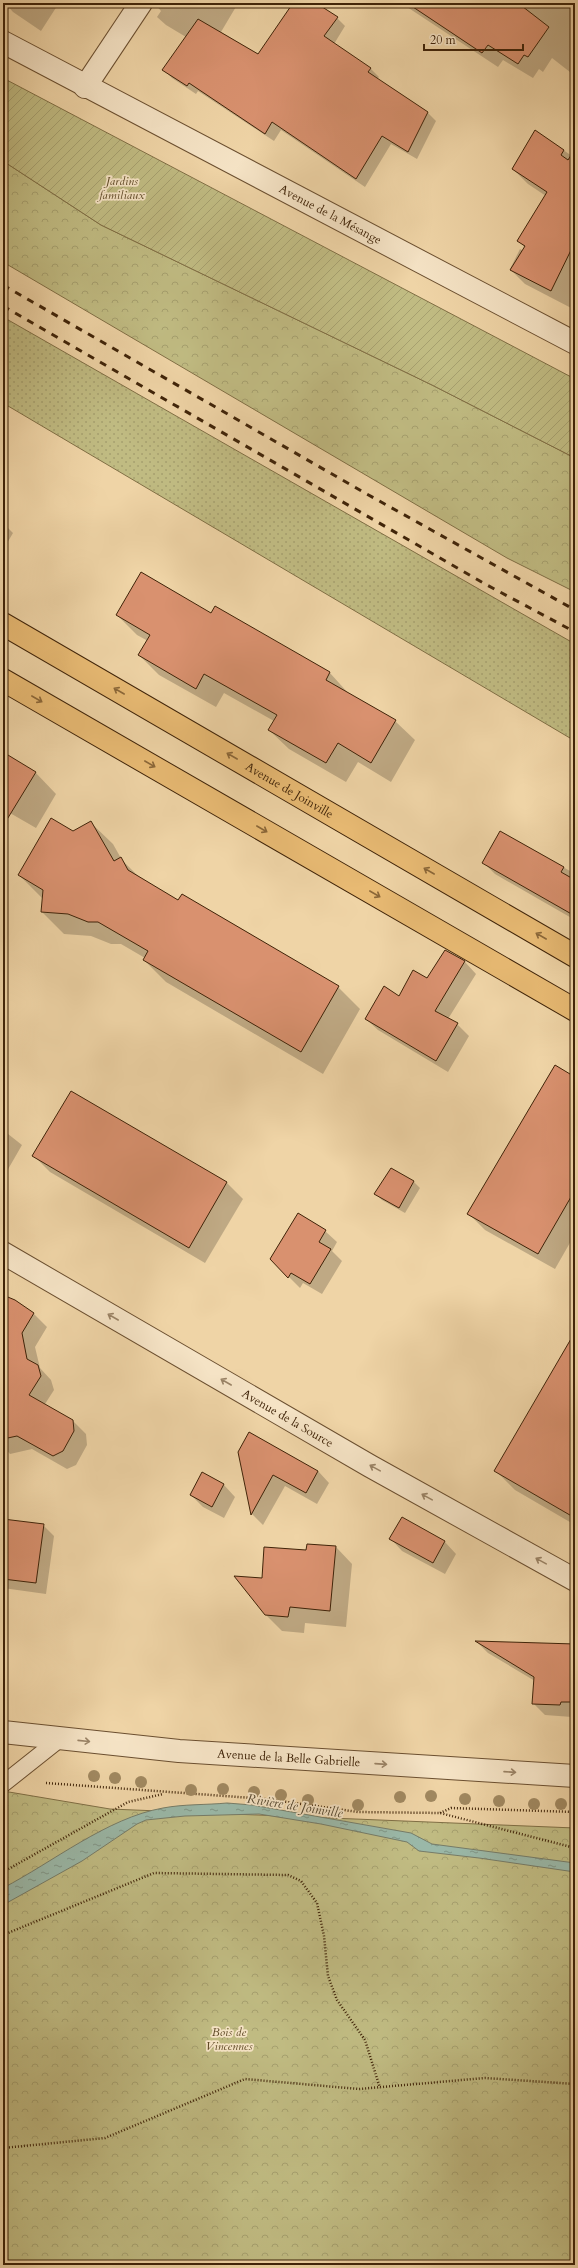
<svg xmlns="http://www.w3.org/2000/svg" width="578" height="2268" font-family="Cardo,serif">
<defs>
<pattern id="grass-dots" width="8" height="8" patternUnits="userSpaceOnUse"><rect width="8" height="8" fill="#c0bb82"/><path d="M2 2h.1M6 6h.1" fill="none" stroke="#a6a06f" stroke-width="1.8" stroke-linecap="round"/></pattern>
<pattern id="forest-crowns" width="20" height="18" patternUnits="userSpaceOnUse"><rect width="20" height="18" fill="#c0bb82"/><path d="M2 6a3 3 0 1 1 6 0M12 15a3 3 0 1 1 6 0" fill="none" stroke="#a6a06f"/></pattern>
<pattern id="garden-furrows" width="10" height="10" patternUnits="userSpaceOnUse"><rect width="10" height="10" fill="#c0bb82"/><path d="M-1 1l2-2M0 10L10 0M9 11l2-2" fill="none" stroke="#a6a06f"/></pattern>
<pattern id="water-ripples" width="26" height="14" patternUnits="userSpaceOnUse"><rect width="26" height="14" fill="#9ab8a8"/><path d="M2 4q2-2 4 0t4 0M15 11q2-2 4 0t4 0" fill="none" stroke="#7f9587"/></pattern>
</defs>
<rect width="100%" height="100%" fill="#efd4a6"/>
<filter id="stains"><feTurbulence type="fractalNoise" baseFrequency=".005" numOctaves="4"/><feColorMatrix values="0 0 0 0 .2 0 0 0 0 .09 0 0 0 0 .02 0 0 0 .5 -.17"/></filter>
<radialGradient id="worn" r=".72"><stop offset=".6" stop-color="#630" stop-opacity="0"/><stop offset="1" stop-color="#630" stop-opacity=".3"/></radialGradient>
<path fill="url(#grass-dots)" stroke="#806f45" d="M 3,317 L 575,644 L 573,669 L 575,670 L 575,741 L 3,403 Z"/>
<path fill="url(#forest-crowns)" stroke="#806f45" d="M 3,161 L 101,225 L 432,385 L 575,458 L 575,592 L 507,558 L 3,262 Z
M 3,1791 L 110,1809 L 575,1828 L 575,2265 L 3,2265 Z"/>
<path fill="url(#garden-furrows)" stroke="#806f45" d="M 3,78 L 575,379 L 575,458 L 432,385 L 101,225 L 3,161 Z"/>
<path fill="url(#water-ripples)" stroke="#767c68" d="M 227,1803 L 252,1805 L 411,1833 L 432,1844 L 575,1863 L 575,1872 L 479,1858 L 419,1851 L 407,1842 L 321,1824 L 259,1814 L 185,1816 L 146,1820 L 137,1824 L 82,1861 L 3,1905 L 3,1888 C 53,1862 107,1818 163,1808 C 184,1804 206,1805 227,1803 Z"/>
<path fill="#0003" d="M 5,3 L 59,3 L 41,31 L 13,12 Z
M 154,3 L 236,3 L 237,5 L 221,32 L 259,55 L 294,3 L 315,3 L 337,18 L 345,26 L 334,44 L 370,68 L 379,77 L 377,79 L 428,113 L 436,121 L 417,159 L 391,144 L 365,187 L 281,130 L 274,141 L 198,91 L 196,94 L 172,78 L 164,70 L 186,37 L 166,25 L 157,17 L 161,11 Z
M 401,3 L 575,3 L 575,39 L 572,44 L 575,46 L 575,76 L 552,58 L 543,72 L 539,69 L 533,78 L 503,60 L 498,67 Z
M 535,131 L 575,158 L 575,310 L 525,284 L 510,269 L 520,249 L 523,251 L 525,248 L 518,240 L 546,196 L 528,184 L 513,169 Z
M 3,523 L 13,533 L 3,550 Z
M 215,608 L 330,673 L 349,694 L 395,721 L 415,740 L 391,782 L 358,762 L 346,782 L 289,749 L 269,730 L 274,721 L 224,693 L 216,707 L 159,675 L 139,655 L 148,641 L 137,635 L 117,615 L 212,614 Z
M 3,753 L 35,772 L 56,794 L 36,828 L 3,809 Z
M 90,822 L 113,844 L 122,860 L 141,879 L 179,902 L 338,987 L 360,1009 L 323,1074 L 166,982 L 144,960 L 145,958 L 121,944 L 111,944 L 91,936 L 64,934 L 42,912 L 43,899 L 19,875 L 73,832 Z
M 501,832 L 570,871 L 575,877 L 575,920 L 495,874 L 483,862 Z
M 446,951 L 465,962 L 476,974 L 448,1019 L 457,1024 L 469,1036 L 448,1072 L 378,1030 L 366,1019 L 427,979 Z
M 575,1078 L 575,1234 L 555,1269 L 485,1230 L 469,1214 Z
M 71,1092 L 227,1183 L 243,1199 L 205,1263 L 50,1172 L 34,1156 Z
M 3,1130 L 22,1145 L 3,1178 Z
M 391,1169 L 414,1182 L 420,1188 L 405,1213 L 382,1200 L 376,1194 Z
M 325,1231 L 337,1242 L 332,1251 L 342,1261 L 322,1294 L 303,1283 L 300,1288 L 271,1259 Z
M 3,1296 L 33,1313 L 47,1327 L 35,1347 L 40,1368 L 51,1380 L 54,1390 L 45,1404 L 72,1420 L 86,1434 L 87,1445 L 76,1465 L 67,1469 L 32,1449 L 10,1454 L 3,1446 Z
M 575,1334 L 575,1525 L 515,1490 L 496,1471 Z
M 239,1452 L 318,1471 L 329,1483 L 317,1504 L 285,1486 L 263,1525 L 252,1514 Z
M 203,1474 L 224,1485 L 235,1497 L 224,1518 L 203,1507 L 191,1495 Z
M 402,1518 L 445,1542 L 456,1554 L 445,1574 L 402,1551 L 391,1539 Z
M 3,1520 L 43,1525 L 54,1536 L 46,1594 L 3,1588 Z
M 308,1545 L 336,1547 L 352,1564 L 346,1627 L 305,1623 L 304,1633 L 282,1631 L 266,1615 L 307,1551 Z
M 477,1642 L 575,1645 L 575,1713 L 572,1713 L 572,1717 L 545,1715 L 534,1704 L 535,1681 L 488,1653 Z"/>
<path fill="#d9916f" stroke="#3f2308" d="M 293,3 L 316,3 L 338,17 L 324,36 L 371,68 L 368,72 L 428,112 L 408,152 L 382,136 L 356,179 L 272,122 L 265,134 L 189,83 L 187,86 L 162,70 L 198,19 L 258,54 Z
M 407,3 L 518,3 L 549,27 L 528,57 L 524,55 L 518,64 L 488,45 L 482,53 Z
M 535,130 L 564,150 L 561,155 L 568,160 L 575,149 L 575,242 L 551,291 L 510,270 L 525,246 L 517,241 L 547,192 L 512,169 Z
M 141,572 L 211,613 L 215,606 L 330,672 L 326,680 L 396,720 L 371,763 L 338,743 L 326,763 L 268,730 L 277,715 L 204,674 L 196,689 L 138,655 L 150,635 L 116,615 Z
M 3,752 L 36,772 L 3,826 Z
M 51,818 L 73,831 L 91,821 L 114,861 L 121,857 L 128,870 L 178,900 L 182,894 L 339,986 L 301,1052 L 143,960 L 148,951 L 98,922 L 88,922 L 68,914 L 41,912 L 43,890 L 18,875 Z
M 500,831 L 564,867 L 561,872 L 575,880 L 575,916 L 482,863 Z
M 445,950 L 465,961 L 435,1011 L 458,1023 L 436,1061 L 365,1019 L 384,986 L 399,996 L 413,970 L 427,978 Z
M 555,1065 L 575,1077 L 575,1190 L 538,1254 L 467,1214 Z
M 71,1091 L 227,1182 L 189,1248 L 32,1156 Z
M 391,1168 L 414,1181 L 399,1208 L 374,1194 Z
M 298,1213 L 326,1230 L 319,1242 L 331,1249 L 310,1284 L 291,1273 L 288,1278 L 270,1259 Z
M 3,1295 L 15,1300 L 34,1313 L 22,1333 L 27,1359 L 38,1365 L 41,1376 L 29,1395 L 73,1420 L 74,1431 L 63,1451 L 53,1456 L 17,1436 L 3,1439 Z
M 575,1332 L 575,1518 L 494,1471 Z
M 249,1432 L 318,1471 L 306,1493 L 273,1475 L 251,1515 L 238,1452 Z
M 202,1472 L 224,1484 L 212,1507 L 190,1495 Z
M 402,1517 L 445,1541 L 433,1563 L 389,1539 Z
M 3,1519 L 44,1524 L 36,1583 L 3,1579 Z
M 307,1544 L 336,1546 L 330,1611 L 290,1607 L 288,1617 L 265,1615 L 234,1576 L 262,1578 L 264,1547 L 306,1550 Z
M 475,1641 L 575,1644 L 575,1702 L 561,1702 L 560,1705 L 532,1704 L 534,1677 Z"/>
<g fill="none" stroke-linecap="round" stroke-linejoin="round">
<defs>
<path id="service" d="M 3,1784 L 61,1738"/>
<g id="minor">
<path id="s1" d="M 3,42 L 575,343"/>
<path d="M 85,87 L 141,3"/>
<path id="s2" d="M 3,1253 L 370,1466 L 575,1580"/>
<path id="s3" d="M 3,1732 L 179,1751 L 575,1776"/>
</g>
<g id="primary">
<path id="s4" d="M 3,624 L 575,956"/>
<path d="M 3,680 L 575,1010"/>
</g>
</defs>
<use href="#service" stroke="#6b4f30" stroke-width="18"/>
<use href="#minor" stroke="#6b4f30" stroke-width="24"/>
<use href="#primary" stroke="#3f2308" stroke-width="24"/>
<path stroke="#3f2308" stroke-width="2.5" stroke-dasharray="1 2" stroke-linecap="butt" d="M 46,1783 L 266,1799 L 358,1812 L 440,1813 L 575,1848
M 440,1813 L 451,1808 L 575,1812
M 3,1872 L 128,1802 L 163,1794
M 3,1935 L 154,1873 L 288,1875 L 301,1881 L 317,1903 L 324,1936 L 328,1976 L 337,2000 L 365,2040 L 380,2088
M 3,2148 L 105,2138 L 245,2079 L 359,2089 L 485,2078 L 575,2084"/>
<use href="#service" stroke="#f5e3c5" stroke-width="16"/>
<use href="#minor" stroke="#f5e3c5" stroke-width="22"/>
<use href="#primary" stroke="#e8ba73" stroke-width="22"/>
<path stroke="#3f2308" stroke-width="3" stroke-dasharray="7 7" stroke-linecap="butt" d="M 3,285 L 365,493 L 575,610
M 3,306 L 485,584 L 575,632"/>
</g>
<g fill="#a08860">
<circle cx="94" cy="1776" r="6"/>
<circle cx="115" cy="1778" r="6"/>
<circle cx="141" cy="1782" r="6"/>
<circle cx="223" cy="1789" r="6"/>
<circle cx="191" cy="1790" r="6"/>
<circle cx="254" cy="1792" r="6"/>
<circle cx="281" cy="1795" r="6"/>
<circle cx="431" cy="1796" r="6"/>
<circle cx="400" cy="1797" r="6"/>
<circle cx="465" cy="1799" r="6"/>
<circle cx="308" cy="1800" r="6"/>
<circle cx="499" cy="1801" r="6"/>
<circle cx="534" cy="1804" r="6"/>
<circle cx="561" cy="1804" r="6"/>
<circle cx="358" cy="1805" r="6"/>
</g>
<defs><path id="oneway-shaft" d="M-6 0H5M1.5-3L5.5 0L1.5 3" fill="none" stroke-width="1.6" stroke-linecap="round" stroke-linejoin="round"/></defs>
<g stroke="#8b6738">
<use href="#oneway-shaft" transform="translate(119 691) rotate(-150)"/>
<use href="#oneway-shaft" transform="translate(37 699) rotate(30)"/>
<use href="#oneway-shaft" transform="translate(232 756) rotate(-150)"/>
<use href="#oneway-shaft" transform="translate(150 764) rotate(30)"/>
<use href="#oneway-shaft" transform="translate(262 829) rotate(30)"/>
<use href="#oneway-shaft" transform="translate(429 871) rotate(-150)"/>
<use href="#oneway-shaft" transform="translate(375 894) rotate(30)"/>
<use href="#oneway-shaft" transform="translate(541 936) rotate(-150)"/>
</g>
<g stroke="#9a8366">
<use href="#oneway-shaft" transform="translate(113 1317) rotate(-150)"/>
<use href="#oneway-shaft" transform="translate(226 1382) rotate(-150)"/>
<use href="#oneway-shaft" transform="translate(375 1468) rotate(-151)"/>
<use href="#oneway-shaft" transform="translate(427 1497) rotate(-151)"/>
<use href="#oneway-shaft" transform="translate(541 1561) rotate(-151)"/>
<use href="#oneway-shaft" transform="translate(84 1741) rotate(6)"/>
<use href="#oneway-shaft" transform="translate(381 1764) rotate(4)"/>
<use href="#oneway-shaft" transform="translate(510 1772) rotate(4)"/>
</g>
<g text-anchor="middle" stroke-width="3.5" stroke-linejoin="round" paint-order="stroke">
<g font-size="12" font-style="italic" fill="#5f4926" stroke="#f5e3c5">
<text x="122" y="185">Jardins<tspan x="122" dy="14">familiaux</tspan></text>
<text x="229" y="2036">Bois de<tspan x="229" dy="14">Vincennes</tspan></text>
</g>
<g font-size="12" fill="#3f2308" stroke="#f5e3c5">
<text dy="4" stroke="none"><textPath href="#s1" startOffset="370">Avenue de la Mésange</textPath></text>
<text dy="4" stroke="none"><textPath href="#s4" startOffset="331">Avenue de Joinville</textPath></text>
<text dy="4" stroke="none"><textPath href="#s2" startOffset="329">Avenue de la Source</textPath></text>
<text dy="4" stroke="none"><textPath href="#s3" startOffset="287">Avenue de la Belle Gabrielle</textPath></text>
</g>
<g font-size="13" font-style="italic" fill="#564830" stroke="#f5e3c5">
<text transform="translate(295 1805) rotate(9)" y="5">Rivière de Joinville</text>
</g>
</g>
<rect width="578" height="2268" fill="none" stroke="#efd4a6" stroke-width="16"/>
<rect x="4" y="4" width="570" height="2260" fill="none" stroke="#3f2308" stroke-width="2"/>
<rect x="8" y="8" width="562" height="2252" fill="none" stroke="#3f2308"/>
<path d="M424 44v6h99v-6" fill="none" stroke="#3f2308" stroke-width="2"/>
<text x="430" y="44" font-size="12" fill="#3f2308" stroke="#f5e3c5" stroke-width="3" paint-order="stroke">20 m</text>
<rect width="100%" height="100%" filter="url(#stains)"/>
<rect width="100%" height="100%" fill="url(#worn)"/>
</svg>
